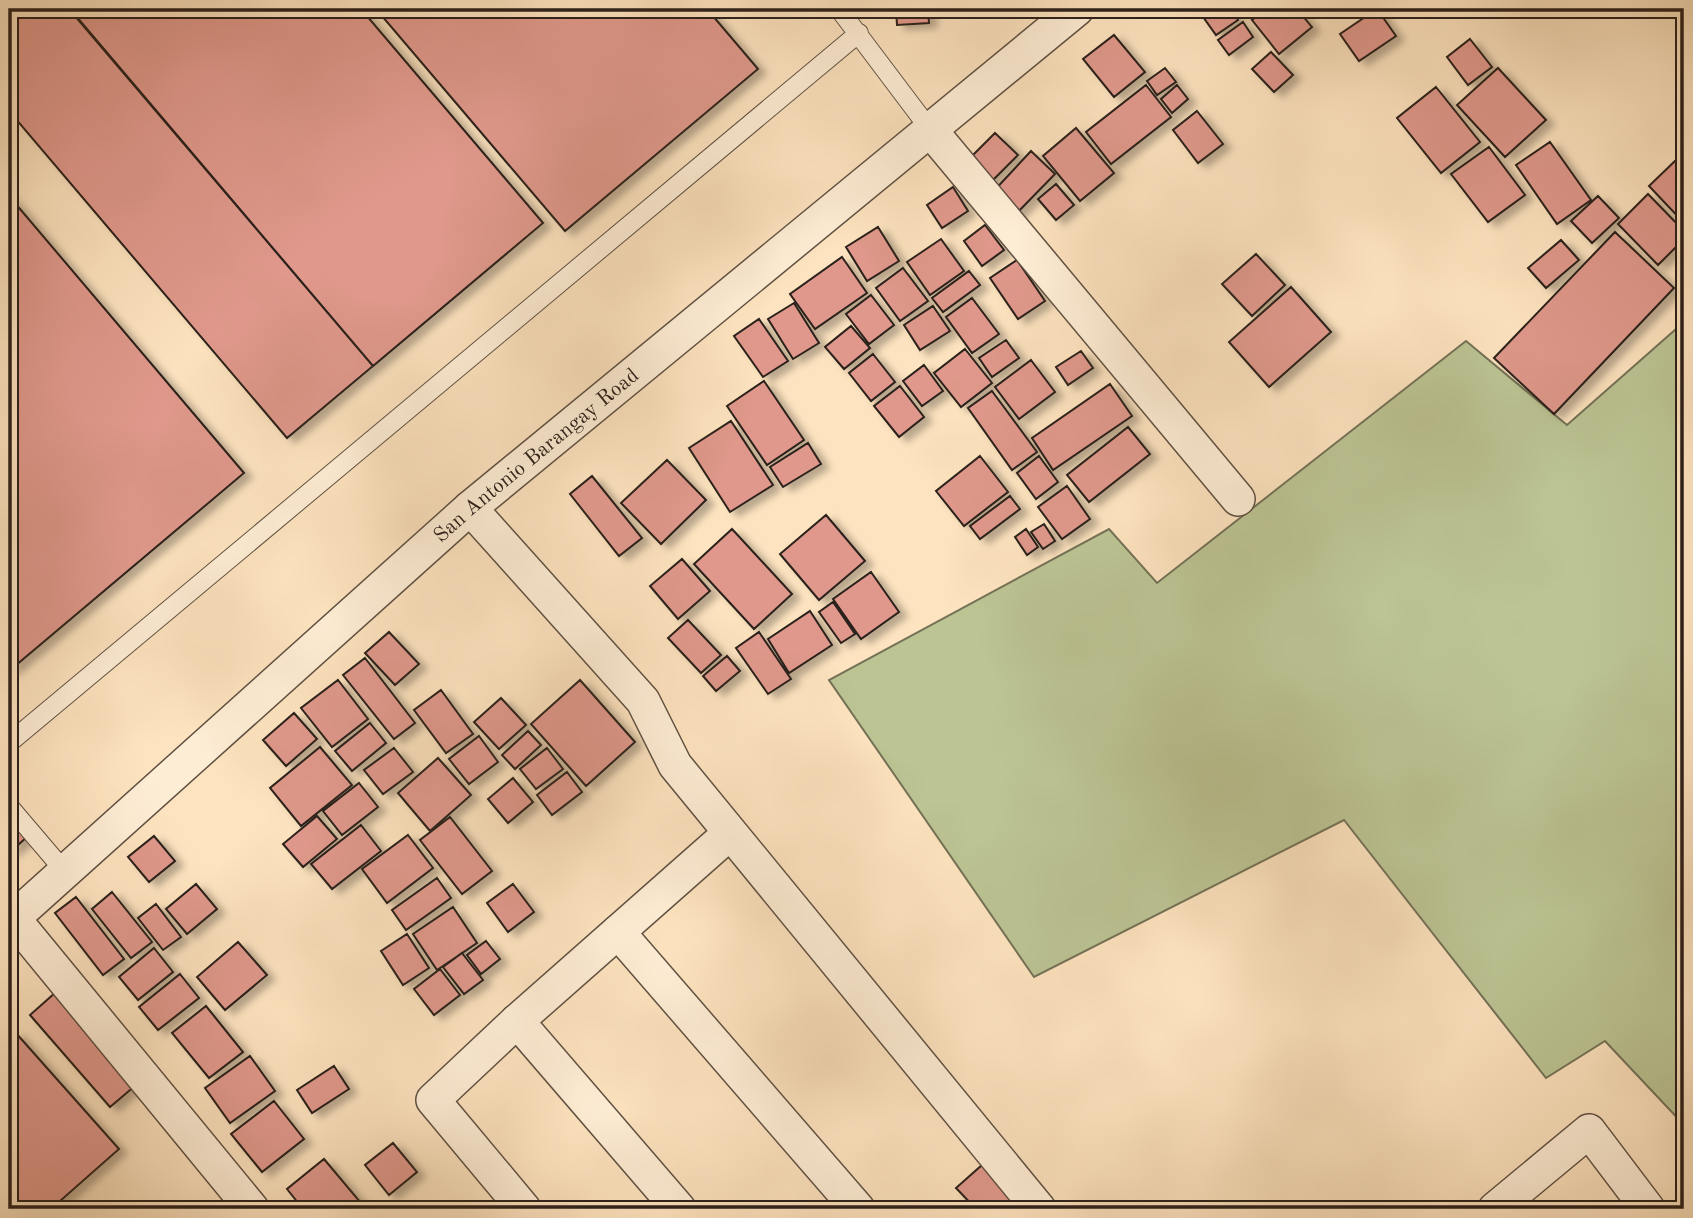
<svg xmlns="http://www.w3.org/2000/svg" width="1693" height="1218" font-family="'Old Standard TT',serif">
<defs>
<filter id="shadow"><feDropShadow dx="8" dy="4.5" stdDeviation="3.5" flood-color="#0004"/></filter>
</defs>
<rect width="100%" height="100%" fill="#fde3bf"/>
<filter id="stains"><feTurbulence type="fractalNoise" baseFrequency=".00286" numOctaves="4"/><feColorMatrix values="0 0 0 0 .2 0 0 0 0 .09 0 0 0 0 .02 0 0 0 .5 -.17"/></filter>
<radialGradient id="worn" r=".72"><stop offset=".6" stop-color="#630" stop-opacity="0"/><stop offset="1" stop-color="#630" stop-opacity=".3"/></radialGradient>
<path fill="#bcc494" stroke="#747257" stroke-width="2" d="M 1684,322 L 1684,1125 L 1605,1041 L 1546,1078 L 1344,820 L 1034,977 L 829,680 L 1109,529 L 1157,583 L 1466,341 L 1567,425 Z"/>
<path fill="#df988b" stroke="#2c201a" stroke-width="2" filter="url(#shadow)" d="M 9,9 L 69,9 L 373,366 L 287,438 L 9,111 Z
M 70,9 L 361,9 L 543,223 L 373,366 Z
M 376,9 L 707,9 L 758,69 L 565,231 Z
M 896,9 L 928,9 L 929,23 L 897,25 Z
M 1209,9 L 1231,9 L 1238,20 L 1216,35 L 1201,14 Z
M 1240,9 L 1254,9 L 1245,16 Z
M 1267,9 L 1297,9 L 1312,27 L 1279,54 L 1252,20 Z
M 1377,9 L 1396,36 L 1359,61 L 1340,34 Z
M 1243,22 L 1253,37 L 1229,55 L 1218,40 Z
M 1114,35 L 1145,72 L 1114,97 L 1083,59 Z
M 1470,39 L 1492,67 L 1468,85 L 1447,57 Z
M 1271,52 L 1293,75 L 1274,92 L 1252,69 Z
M 1165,68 L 1176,82 L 1157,95 L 1147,81 Z
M 1498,68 L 1546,120 L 1505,157 L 1457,105 Z
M 1146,85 L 1171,117 L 1111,164 L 1086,132 Z
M 1177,85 L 1188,99 L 1172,113 L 1161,99 Z
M 1436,87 L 1480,142 L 1441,173 L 1397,118 Z
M 1197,111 L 1223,144 L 1198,163 L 1173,130 Z
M 1076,128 L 1114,173 L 1080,201 L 1043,156 Z
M 995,133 L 1018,155 L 986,187 L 963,165 Z
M 1550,142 L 1591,200 L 1557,224 L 1516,165 Z
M 1489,147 L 1525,195 L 1488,222 L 1451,174 Z
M 1031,151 L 1055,174 L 1013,217 L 990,195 Z
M 1676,160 L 1684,169 L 1684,223 L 1649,186 Z
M 1056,184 L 1074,205 L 1056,220 L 1038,199 Z
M 953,187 L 968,211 L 942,228 L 927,205 Z
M 1648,194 L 1684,231 L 1684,239 L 1658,265 L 1618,224 Z
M 9,196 L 244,473 L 9,671 Z
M 1598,196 L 1619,218 L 1592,243 L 1571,221 Z
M 985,225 L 1004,250 L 982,266 L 964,241 Z
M 878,227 L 899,261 L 867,281 L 846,247 Z
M 1615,232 L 1674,288 L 1554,414 L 1494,358 Z
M 941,239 L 964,271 L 930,295 L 907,262 Z
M 1561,240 L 1579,260 L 1546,288 L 1528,268 Z
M 1256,254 L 1285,285 L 1252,316 L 1222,284 Z
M 842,257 L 867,293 L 815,329 L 790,294 Z
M 1017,260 L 1045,301 L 1018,319 L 990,278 Z
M 903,268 L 928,301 L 900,321 L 876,288 Z
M 969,271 L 980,285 L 943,312 L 932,298 Z
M 1291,287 L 1331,332 L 1269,387 L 1229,342 Z
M 871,295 L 894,325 L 869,344 L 846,314 Z
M 972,298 L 999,334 L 972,353 L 946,317 Z
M 794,303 L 819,343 L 793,359 L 768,319 Z
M 933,306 L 950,331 L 920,350 L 904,325 Z
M 759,319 L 788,361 L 763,377 L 734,336 Z
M 851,326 L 870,348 L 844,369 L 825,347 Z
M 1006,340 L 1019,358 L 992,377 L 979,358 Z
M 965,349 L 992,383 L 961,407 L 934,373 Z
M 1081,351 L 1093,368 L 1068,385 L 1056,367 Z
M 873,354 L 895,382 L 871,401 L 849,373 Z
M 1031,360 L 1055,392 L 1019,419 L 995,387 Z
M 924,365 L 943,391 L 922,406 L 903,381 Z
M 764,381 L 804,440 L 767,465 L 727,406 Z
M 1110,384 L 1132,416 L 1053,470 L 1032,438 Z
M 900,386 L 924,417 L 899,437 L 874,406 Z
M 992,391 L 1037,452 L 1012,470 L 968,408 Z
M 731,421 L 773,485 L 730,512 L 689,448 Z
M 1128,427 L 1150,454 L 1089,502 L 1067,475 Z
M 808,443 L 821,464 L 783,487 L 770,467 Z
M 980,456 L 1008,492 L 964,526 L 936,491 Z
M 1039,456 L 1058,482 L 1036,499 L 1017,473 Z
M 667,460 L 706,500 L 661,544 L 621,503 Z
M 592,476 L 642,538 L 619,556 L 570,494 Z
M 1067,486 L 1090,519 L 1062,539 L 1038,507 Z
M 1010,496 L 1020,509 L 980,539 L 970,526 Z
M 826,515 L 865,561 L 819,600 L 780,554 Z
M 1044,524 L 1055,541 L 1043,549 L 1031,532 Z
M 732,529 L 792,594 L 754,629 L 694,564 Z
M 1026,529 L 1038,547 L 1027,555 L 1015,537 Z
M 682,559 L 710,591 L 678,619 L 650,586 Z
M 871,572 L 899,612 L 861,639 L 833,599 Z
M 833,602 L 855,634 L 841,643 L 819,612 Z
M 810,611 L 832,645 L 789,673 L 768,639 Z
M 688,620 L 721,655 L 701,673 L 668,638 Z
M 389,632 L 419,664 L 395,685 L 365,653 Z
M 759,632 L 791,679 L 768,694 L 736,648 Z
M 727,656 L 740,671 L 716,691 L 703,676 Z
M 365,658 L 415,723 L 394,739 L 343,675 Z
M 338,680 L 368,719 L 332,747 L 301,708 Z
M 580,680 L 635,742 L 586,786 L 531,724 Z
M 441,690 L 473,734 L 446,753 L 414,710 Z
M 501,698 L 526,725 L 499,749 L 474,722 Z
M 294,713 L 317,739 L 286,766 L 263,740 Z
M 370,723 L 386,743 L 352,771 L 335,751 Z
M 528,731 L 541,745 L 515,769 L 502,755 Z
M 479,736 L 498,762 L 469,784 L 449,759 Z
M 320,747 L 352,785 L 301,826 L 270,788 Z
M 394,748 L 413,772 L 383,794 L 364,770 Z
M 547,748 L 563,769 L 536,789 L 520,769 Z
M 438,758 L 471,795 L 430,831 L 398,793 Z
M 567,772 L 582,792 L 552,815 L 537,795 Z
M 513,778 L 533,802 L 508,823 L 488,799 Z
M 359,783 L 378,807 L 342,835 L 323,811 Z
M 317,816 L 337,839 L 303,867 L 283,844 Z
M 450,817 L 492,871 L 462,894 L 420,840 Z
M 9,818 L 27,837 L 9,853 Z
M 361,825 L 381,851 L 332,889 L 311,864 Z
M 408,835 L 433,868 L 387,903 L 362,869 Z
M 154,836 L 175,861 L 149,882 L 128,857 Z
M 437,878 L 451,898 L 406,930 L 392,910 Z
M 196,884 L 217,909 L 187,934 L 166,909 Z
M 513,884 L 534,912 L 508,932 L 487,903 Z
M 112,892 L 152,942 L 131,958 L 92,909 Z
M 76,897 L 124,959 L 103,975 L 55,913 Z
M 156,904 L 181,937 L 163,950 L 138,918 Z
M 453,907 L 477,943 L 437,970 L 413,934 Z
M 407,934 L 429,968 L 403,985 L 381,951 Z
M 486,941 L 500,959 L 481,974 L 467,955 Z
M 238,942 L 267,975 L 225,1010 L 197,977 Z
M 154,948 L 173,972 L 138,1000 L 119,977 Z
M 462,953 L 483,980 L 464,994 L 443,967 Z
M 440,969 L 460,995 L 434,1015 L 414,989 Z
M 180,974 L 199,998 L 158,1030 L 139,1007 Z
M 56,992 L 136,1085 L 110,1107 L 30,1015 Z
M 206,1006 L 243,1052 L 209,1078 L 172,1033 Z
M 15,1032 L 119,1149 L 51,1209 L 9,1209 L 9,1037 Z
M 250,1056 L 275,1091 L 230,1123 L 205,1088 Z
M 334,1066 L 349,1089 L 312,1113 L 297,1090 Z
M 274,1101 L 304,1139 L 262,1172 L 231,1134 Z
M 393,1143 L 417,1172 L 389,1195 L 365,1165 Z
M 324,1159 L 366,1209 L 303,1209 L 287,1189 Z
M 982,1165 L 1023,1209 L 976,1209 L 956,1188 Z"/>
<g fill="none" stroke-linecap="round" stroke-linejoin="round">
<defs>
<path id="lane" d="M 839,9 L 931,131
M 9,743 L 859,33
M 9,806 L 66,873"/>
<g id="street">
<path d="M 931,131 L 1238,499"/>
<path d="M 470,508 L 643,701 L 675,765 L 1039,1209"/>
<path d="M 13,918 L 252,1209"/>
<path id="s1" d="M 9,922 L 470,508 L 1077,9"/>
<path d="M 618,932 L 858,1209"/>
<path d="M 517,1021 L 679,1209"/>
<path d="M 524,1209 L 433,1100 L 517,1021 L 730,833"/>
<path d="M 1495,1209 L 1589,1131 L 1648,1209"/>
</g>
</defs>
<use href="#lane" stroke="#605143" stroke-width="20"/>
<use href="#street" stroke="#605143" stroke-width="36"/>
<use href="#lane" stroke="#feedd5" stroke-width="18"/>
<use href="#street" stroke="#feedd5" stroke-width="33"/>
</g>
<g text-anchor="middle" stroke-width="5" stroke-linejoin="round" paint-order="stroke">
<g font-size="21" fill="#2c201a" stroke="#feedd5">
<text dy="7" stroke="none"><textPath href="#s1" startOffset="704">San Antonio Barangay Road</textPath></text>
</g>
</g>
<rect width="1693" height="1218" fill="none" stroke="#fde3bf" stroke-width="35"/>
<rect x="10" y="10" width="1672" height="1197" fill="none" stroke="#2c201a" stroke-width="3.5"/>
<rect x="18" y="18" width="1658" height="1183" fill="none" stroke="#2c201a" stroke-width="2"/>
<rect width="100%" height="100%" filter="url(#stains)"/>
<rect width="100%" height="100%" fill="url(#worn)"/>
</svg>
